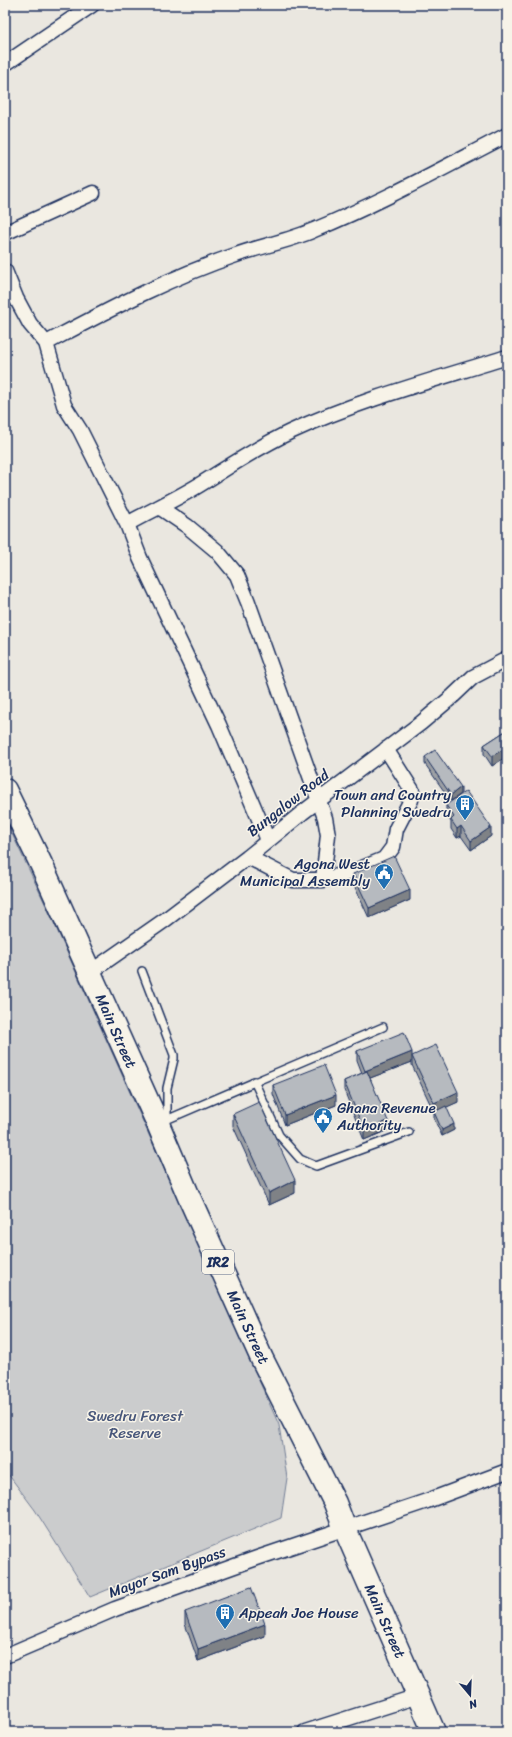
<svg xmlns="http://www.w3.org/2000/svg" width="512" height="1737" font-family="Sriracha,sans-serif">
<rect width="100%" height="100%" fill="#eae7e0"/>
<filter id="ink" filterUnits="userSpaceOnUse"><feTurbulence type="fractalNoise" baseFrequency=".025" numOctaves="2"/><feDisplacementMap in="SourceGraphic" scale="8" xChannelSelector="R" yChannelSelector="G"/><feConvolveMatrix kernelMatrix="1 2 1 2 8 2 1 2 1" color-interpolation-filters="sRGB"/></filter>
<g filter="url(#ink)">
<path fill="#cbcccd" stroke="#737e96" d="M 5,819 L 49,912 L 279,1425 L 287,1478 L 281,1518 L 90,1597 L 35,1510 L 5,1470 Z"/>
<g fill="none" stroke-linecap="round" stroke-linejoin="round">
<defs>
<path id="service" d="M 142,971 L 174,1055 L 174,1059 L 167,1088 L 167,1119
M 254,1081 L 279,1135 L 300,1159 L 316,1166 L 409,1132
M 159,1123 L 383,1027"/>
<path id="minor" d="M 5,64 L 92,5
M 5,233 L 93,193
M 5,271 L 16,298 L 30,324 L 46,343 L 64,405 L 80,430 L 127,524 L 140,558 L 219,725 L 268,840
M 46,343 C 107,311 170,277 236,255 C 261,246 289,241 314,230 C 380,203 443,168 507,135
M 159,507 L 187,526 L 217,551 L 237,575 L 248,602 L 325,818 L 328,835 L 323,880
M 127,524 C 152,510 179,498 204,482 C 233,464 258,447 290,432 C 359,400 434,380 507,357
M 248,857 L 293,880 L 323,880 L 355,871 L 384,859 L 393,847 L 396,829 L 411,800 L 412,790 L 386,749
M 89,973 L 165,920 L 248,857 L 302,813 L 421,723 L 453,696 L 473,677 L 507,659
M 5,1656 L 115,1609 L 257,1558 L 427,1501 L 507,1471
M 305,1732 L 418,1696"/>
<path id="primary" d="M 5,790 L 42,866 L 158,1124 L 189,1197 L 262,1359 L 335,1503 L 345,1529 L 434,1732"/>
</defs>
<use href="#service" stroke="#1b2f5e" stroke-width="10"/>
<use href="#minor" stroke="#1b2f5e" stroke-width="17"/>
<use href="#primary" stroke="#1b2f5e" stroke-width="25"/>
<use href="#service" stroke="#f7f3e8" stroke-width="7"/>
<use href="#minor" stroke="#f7f3e8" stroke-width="14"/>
<use href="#primary" stroke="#f7f3e8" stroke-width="22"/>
</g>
<path fill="#9da0a4" stroke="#1b2f5e" d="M 507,730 L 507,756 L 492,766 L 484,754 L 484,745 Z
M 425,757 L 461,794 L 451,801 L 425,764 Z
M 446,805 L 491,836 L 471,850 L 461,836 L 457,838 L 451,829 L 451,822 L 446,815 Z
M 353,874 L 410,900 L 369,918 L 353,883 Z
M 357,1051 L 412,1056 L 458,1102 L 446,1107 L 454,1130 L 442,1136 L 434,1119 L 434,1112 L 412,1065 L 412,1062 L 370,1078 L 388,1130 L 364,1140 L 344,1090 L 344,1081 L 362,1073 L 357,1060 Z
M 273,1085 L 336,1105 L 285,1125 L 273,1094 Z
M 233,1114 L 295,1193 L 269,1205 L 233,1126 Z
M 185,1612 L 265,1636 L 198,1661 L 185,1624 Z"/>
<path fill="#7f8286" stroke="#1b2f5e" d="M 507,747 L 507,756 L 492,766 L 492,756 Z
M 461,787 L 461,794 L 451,801 L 451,795 Z
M 461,826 L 461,836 L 457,838 L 457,829 Z
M 491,827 L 491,836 L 471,850 L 471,841 Z
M 410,890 L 410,900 L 369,918 L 369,908 Z
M 412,1052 L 412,1062 L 365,1080 L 365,1071 Z
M 458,1092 L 458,1102 L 434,1113 L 434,1103 Z
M 336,1095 L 336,1105 L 285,1125 L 285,1115 Z
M 388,1121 L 388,1130 L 364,1140 L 364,1130 Z
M 454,1124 L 454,1130 L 442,1136 L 442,1130 Z
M 295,1180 L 295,1193 L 269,1205 L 269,1193 Z
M 265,1624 L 265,1636 L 198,1661 L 198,1649 Z"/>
<path fill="#b6babf" stroke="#1b2f5e" d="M 507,730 L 507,747 L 492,756 L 484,745 Z
M 435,750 L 461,787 L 451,795 L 425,757 Z
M 466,791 L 491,827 L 471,841 L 461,826 L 457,829 L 451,820 L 454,817 L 446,805 Z
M 394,856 L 410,890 L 369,908 L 353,874 Z
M 404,1032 L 412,1052 L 365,1071 L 357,1051 Z
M 436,1045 L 458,1092 L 434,1103 L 412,1056 Z
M 324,1065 L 336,1095 L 285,1115 L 273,1085 Z
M 367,1071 L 388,1121 L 364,1130 L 344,1081 Z
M 259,1102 L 295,1180 L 269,1193 L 233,1114 Z
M 446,1106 L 454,1124 L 442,1130 L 434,1112 Z
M 251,1587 L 265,1624 L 198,1649 L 185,1612 Z"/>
</g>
<defs>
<symbol id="building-pin" viewBox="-11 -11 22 30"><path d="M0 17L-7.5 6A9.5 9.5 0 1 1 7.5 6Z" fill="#1f6fb2" stroke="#f7f3e8"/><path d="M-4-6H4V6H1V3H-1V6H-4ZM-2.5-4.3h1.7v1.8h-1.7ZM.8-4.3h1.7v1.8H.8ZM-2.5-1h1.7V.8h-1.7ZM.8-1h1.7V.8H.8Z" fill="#fff"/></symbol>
<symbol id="civic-pin" viewBox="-11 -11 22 30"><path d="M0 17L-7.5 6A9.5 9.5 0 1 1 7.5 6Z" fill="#1f6fb2" stroke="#f7f3e8"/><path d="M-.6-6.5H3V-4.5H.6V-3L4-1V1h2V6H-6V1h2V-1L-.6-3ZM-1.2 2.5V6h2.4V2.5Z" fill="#fff"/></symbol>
</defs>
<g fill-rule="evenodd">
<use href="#building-pin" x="454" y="793" width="22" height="30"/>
<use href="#civic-pin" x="373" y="862" width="22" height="30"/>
<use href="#civic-pin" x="312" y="1106" width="22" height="30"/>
<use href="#building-pin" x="214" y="1602" width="22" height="30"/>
</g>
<g text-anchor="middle" stroke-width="3" stroke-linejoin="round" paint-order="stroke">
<rect fill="#f7f3e8" stroke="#5d6a87" stroke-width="1" x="202" y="1250" width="32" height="24" rx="3"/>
<g font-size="14" font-weight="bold" fill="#1b2f5e">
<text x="218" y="1267">IR2</text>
</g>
<g font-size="15" fill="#1b2f5e" stroke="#f7f3e8" text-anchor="end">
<text x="451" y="800">Town and Country<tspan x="451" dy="17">Planning Swedru</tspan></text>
<text x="370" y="869">Agona West<tspan x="370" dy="17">Municipal Assembly</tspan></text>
<text x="337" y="1113" text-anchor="start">Ghana Revenue<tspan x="337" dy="17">Authority</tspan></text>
<text x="239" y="1618" text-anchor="start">Appeah Joe House</text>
</g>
<g font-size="15" fill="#1b2f5e" stroke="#f7f3e8">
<text transform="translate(288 803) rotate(-38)" y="5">Bungalow Road</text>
<text transform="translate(116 1031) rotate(66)" y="5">Main Street</text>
<text transform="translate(248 1327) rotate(65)" y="5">Main Street</text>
<text transform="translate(167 1572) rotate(-20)" y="5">Mayor Sam Bypass</text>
<text transform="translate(385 1621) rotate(66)" y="5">Main Street</text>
</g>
<g font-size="15" fill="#47567a" stroke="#f7f3e8">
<text x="135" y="1421">Swedru Forest<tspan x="135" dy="17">Reserve</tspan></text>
</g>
</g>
<rect width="512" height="1737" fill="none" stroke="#f7f3e8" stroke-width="20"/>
<rect x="10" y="10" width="492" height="1717" fill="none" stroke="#1b2f5e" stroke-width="1.5" filter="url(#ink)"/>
<g transform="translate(470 1695) rotate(161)" stroke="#f7f3e8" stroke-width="3" paint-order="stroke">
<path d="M0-3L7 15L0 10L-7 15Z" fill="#1b2f5e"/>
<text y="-6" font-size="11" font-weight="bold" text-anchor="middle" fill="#1b2f5e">N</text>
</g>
</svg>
